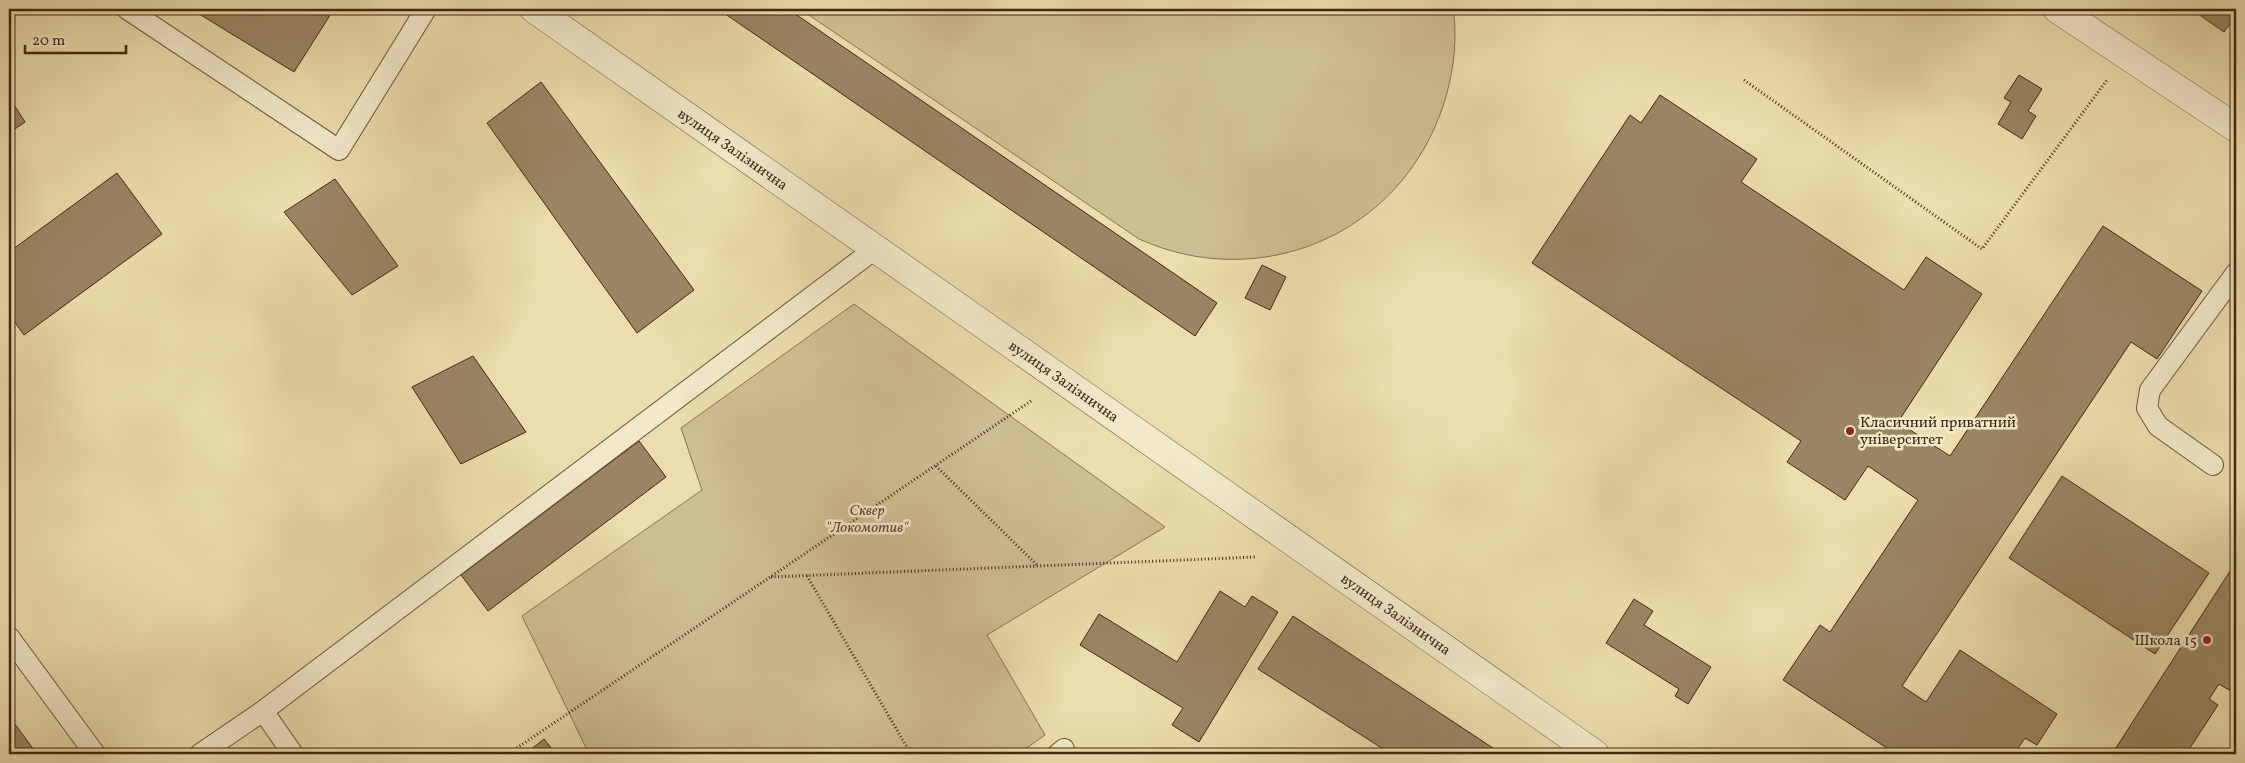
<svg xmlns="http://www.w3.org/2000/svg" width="2245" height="763" font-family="Vollkorn,serif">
<rect width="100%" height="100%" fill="#ebddad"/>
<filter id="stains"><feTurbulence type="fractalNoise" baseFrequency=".004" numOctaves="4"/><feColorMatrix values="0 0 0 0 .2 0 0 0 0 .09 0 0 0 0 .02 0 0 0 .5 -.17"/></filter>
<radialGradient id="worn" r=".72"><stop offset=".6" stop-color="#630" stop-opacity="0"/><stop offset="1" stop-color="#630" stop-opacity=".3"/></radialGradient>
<path fill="#cebe93" stroke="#887254" d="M 800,9 L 1453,9 C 1458,40 1453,76 1443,106 C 1401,234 1261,294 1139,239 Z
M 854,304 L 1165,527 L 987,635 L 1045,735 L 1018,754 L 589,754 L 522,616 L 702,490 L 681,428 Z"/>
<path fill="#9a8664" stroke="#422714" d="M 191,9 L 334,9 L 294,72 Z
M 718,9 L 788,9 L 1217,303 L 1195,336 Z
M 2191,9 L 2236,9 L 2236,16 L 2224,32 Z
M 2019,75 L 2042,89 L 2028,111 L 2036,116 L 2022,139 L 1998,124 L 2011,102 L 2004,98 Z
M 541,82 L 694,290 L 637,333 L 487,123 Z
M 1660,95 L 1757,159 L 1741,182 L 1904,290 L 1926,257 L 1982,294 L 1898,422 L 1950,456 L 2103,226 L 2202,291 L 2157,359 L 2131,342 L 1902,686 L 1926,702 L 1960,650 L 2057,714 L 2037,745 L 2025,738 L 2014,754 L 1896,754 L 1783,680 L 1820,625 L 1830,632 L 1918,500 L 1868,466 L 1845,500 L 1787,462 L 1801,441 L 1532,263 L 1630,115 L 1641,123 Z
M 9,97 L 25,122 L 9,133 Z
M 117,173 L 162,234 L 24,335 L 9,314 L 9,252 Z
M 335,179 L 398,266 L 352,295 L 284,212 Z
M 1262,265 L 1286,277 L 1270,310 L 1245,298 Z
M 473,356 L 526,432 L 461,464 L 412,387 Z
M 639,441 L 666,477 L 488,611 L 461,575 Z
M 2062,476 L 2209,573 L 2155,654 L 2009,558 Z
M 2234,565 L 2236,567 L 2236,679 L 2229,690 L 2219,684 L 2209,699 L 2218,705 L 2186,754 L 2112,754 Z
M 1220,591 L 1245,607 L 1252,596 L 1278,612 L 1199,742 L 1172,725 L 1183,708 L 1080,645 L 1099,614 L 1177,662 Z
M 1634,599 L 1653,611 L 1644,625 L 1711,667 L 1688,704 L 1675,696 L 1679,689 L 1606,643 Z
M 1293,616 L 1502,754 L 1391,754 L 1258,669 Z
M 9,716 L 37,754 L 9,754 Z
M 544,739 L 556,754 L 525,754 Z"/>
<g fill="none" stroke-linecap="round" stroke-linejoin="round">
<defs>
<path id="service" d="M 127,9 L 339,150 L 426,9
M 2213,465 L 2158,426 L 2147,408 L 2150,390 L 2236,273
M 9,637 L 95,754
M 263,711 L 875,249
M 200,754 L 263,711 L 293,754
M 1058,754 L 1064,749"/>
<path id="minor" d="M 2057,9 L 2236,128"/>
<path id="tertiary" d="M 534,9 L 1595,754"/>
</defs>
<use href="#service" stroke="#6c543a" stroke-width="22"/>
<use href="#minor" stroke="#6c543a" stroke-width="29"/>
<use href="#tertiary" stroke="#6c543a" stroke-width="29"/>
<path stroke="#422714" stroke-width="3" stroke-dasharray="1 2.5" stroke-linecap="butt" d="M 1744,80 L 1982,249 L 2107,80
M 936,466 L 1038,566
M 807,576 L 911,754
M 771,577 L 1256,557
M 508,754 L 1031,401"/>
<use href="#service" stroke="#f2e9ca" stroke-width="20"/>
<use href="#minor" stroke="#f2e9ca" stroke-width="28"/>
<use href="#tertiary" stroke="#f2e9ca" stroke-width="28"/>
</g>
<g fill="#8f2418" stroke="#f2e9ca" stroke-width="2">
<circle cx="1850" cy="431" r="5"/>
<circle cx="2207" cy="640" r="5"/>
</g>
<g text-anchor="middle" stroke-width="5" stroke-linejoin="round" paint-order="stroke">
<g font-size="15" fill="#422714" stroke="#f2e9ca">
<text transform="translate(733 149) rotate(35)" y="5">вулиця Залізнична</text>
<text transform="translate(1064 381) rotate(35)" y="5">вулиця Залізнична</text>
<text transform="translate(1396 614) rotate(35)" y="5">вулиця Залізнична</text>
</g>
<g font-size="15" fill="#422714" stroke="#f2e9ca" text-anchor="start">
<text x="1860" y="427">Класичний приватний<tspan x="1860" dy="17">університет</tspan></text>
<text x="2197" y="645" text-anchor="end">Школа 15</text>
</g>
<g font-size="15" font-style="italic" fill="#5e452d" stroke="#f2e9ca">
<text x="867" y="515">Сквер<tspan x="867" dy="17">"Локомотив"</tspan></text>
</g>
</g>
<rect width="2245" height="763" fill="none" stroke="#ebddad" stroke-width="30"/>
<rect x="10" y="10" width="2225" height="743" fill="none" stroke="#422714" stroke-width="2.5"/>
<rect x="15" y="15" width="2215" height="733" fill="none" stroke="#422714"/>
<path d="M25 45v8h101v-8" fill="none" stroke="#422714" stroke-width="2.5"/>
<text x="32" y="45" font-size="15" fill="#422714" stroke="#f2e9ca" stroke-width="4" paint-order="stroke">20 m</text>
<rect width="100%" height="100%" filter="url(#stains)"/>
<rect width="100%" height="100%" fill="url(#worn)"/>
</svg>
